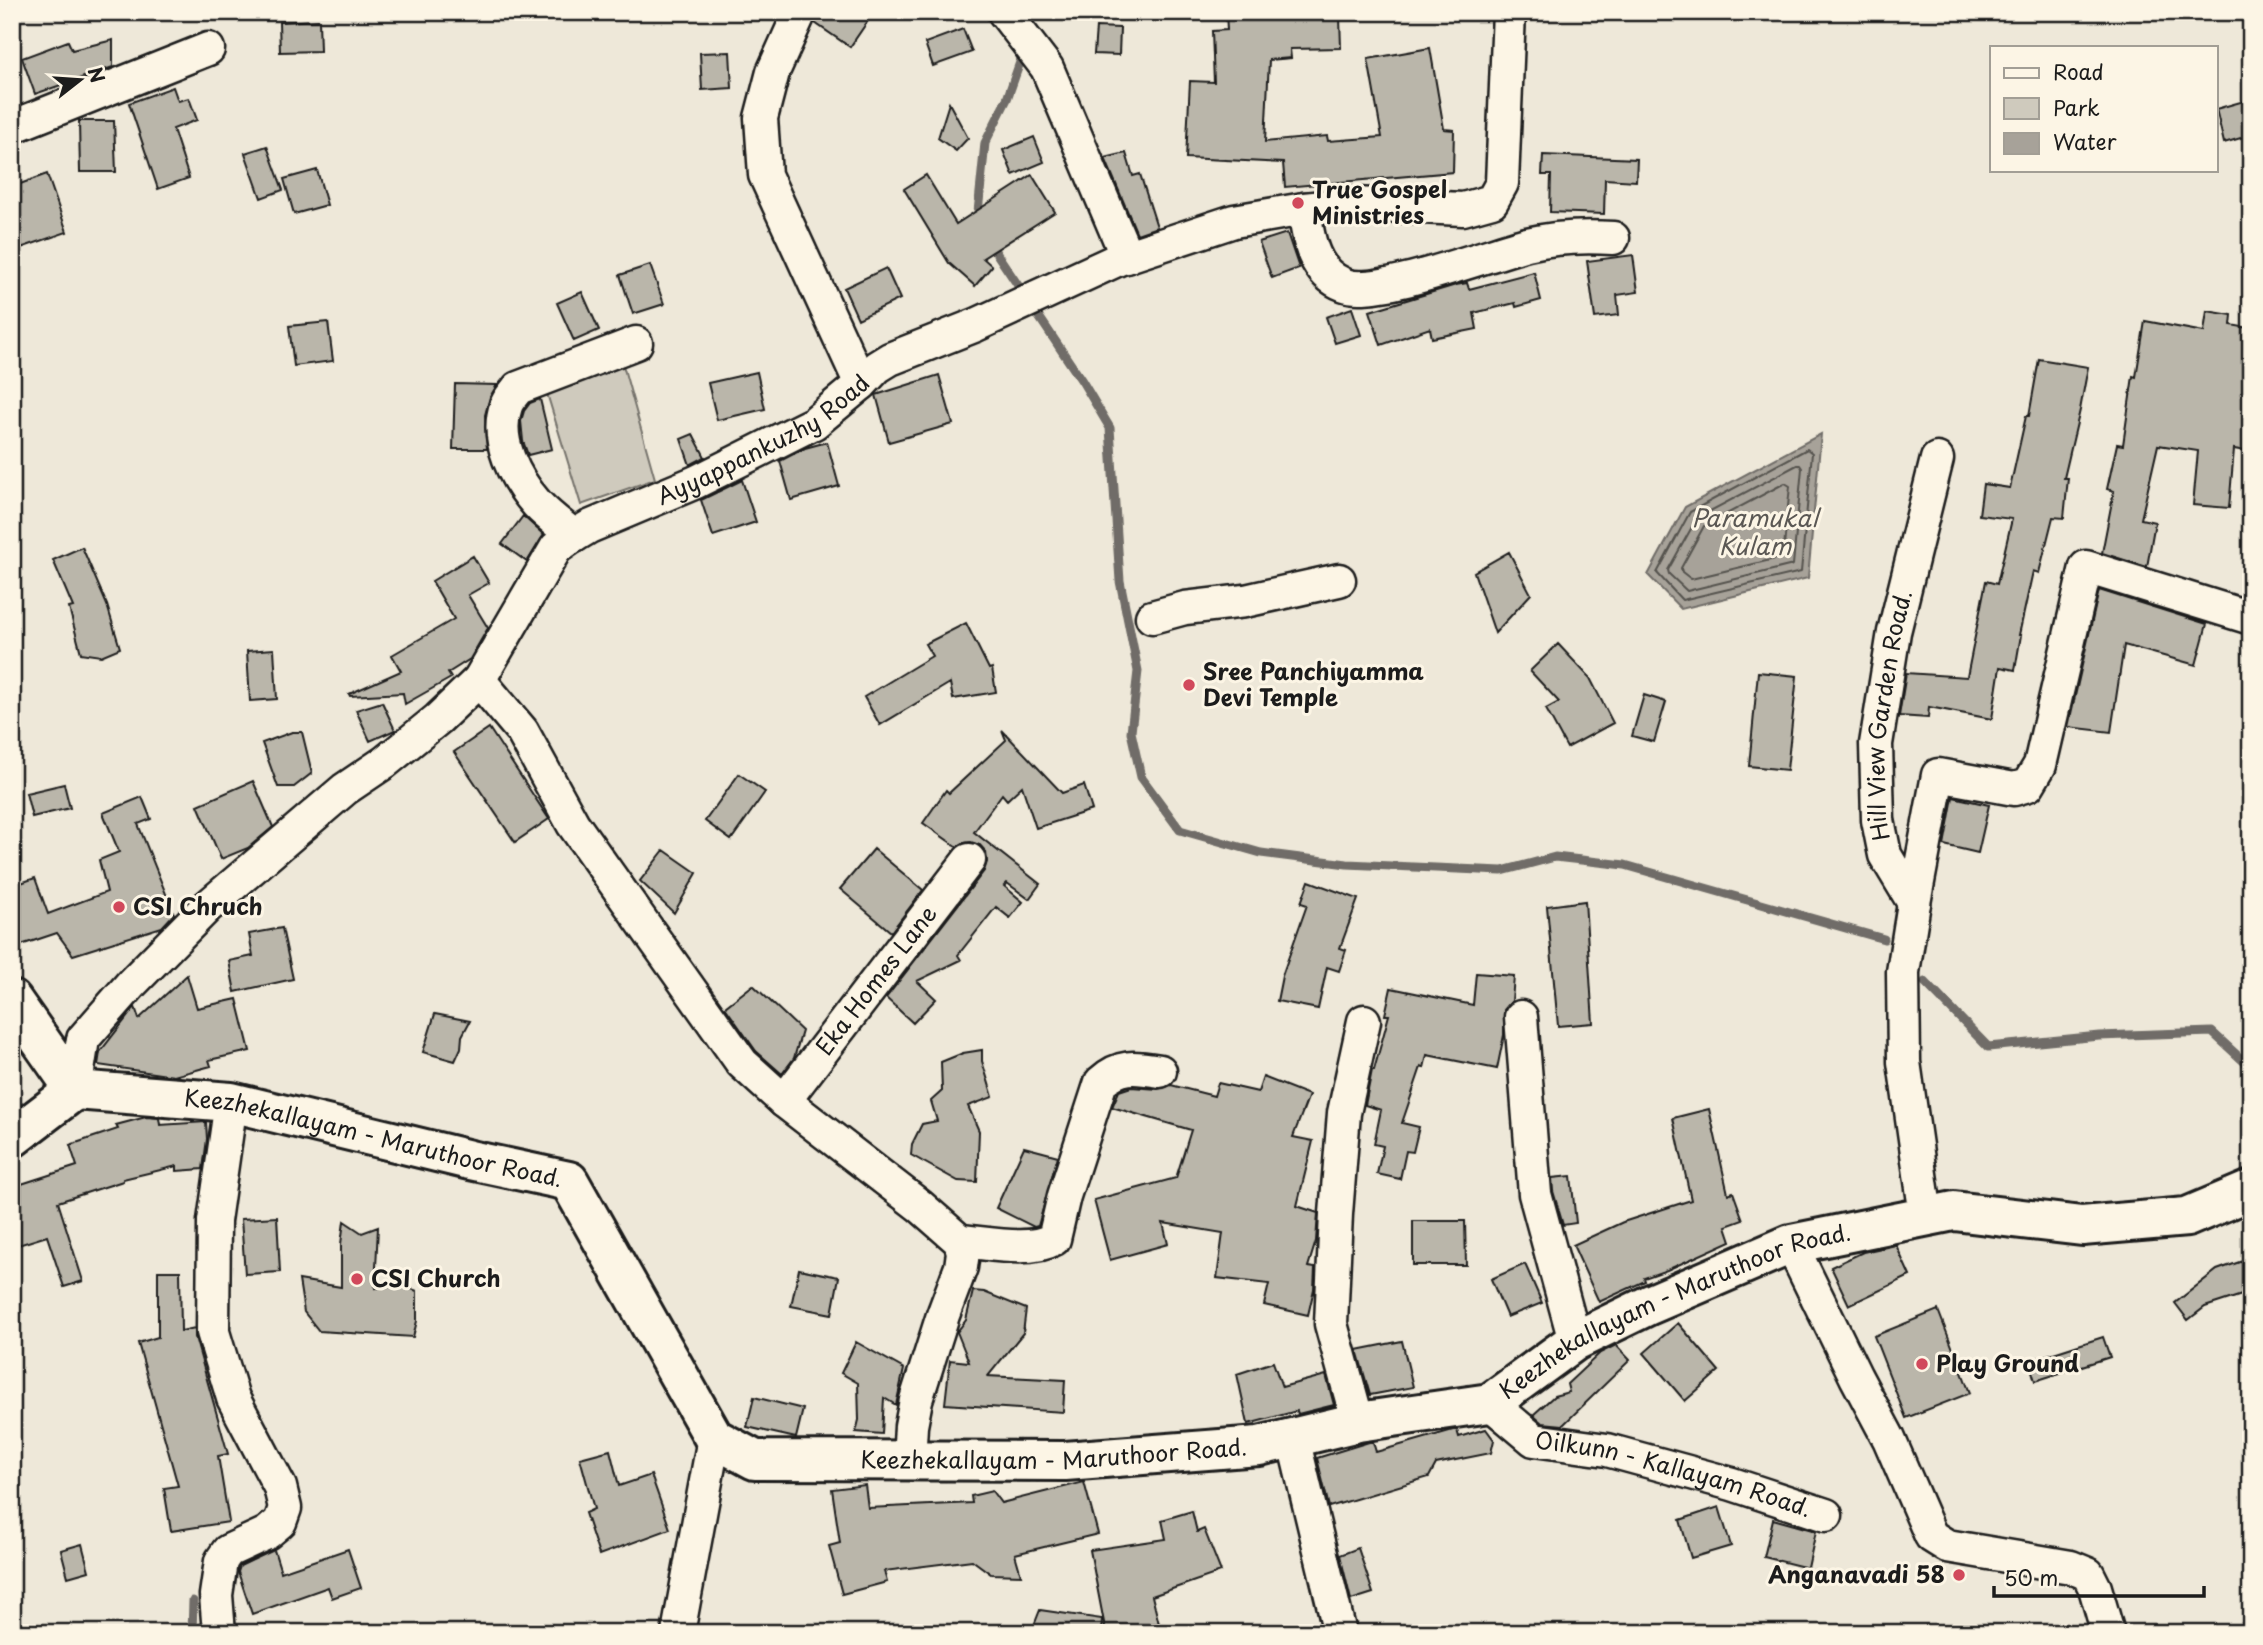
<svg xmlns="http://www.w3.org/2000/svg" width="2263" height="1645" font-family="'Playpen Sans',sans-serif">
<rect width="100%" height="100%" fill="#eee8d9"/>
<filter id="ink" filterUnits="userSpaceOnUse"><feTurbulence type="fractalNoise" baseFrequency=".0143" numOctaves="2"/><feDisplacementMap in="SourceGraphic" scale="14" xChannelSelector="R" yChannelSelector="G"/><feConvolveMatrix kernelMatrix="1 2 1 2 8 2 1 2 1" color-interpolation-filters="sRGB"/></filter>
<g filter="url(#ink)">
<path fill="#cfcabd" stroke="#76736c" stroke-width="2" d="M 621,358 L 655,479 L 581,505 L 546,390 Z"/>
<path fill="#a7a299" stroke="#6f6c67" stroke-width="2" d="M 1821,434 L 1808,578 L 1681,609 L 1648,575 L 1685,507 Z"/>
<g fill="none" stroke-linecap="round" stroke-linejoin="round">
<path stroke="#54524e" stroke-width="2" d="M 1807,449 L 1812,453 L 1801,572 L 1682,600 L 1657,573 L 1690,512 Z
M 1797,465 L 1800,465 L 1802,468 L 1793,565 L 1687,591 L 1669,574 L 1668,570 L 1697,518 Z
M 1785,483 L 1790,486 L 1783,557 L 1691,579 L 1682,572 L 1681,568 L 1704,526 Z"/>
<path stroke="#6f6c67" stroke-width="9" d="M 977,222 L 985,143 L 1007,99 L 1025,48
M 989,242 L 1082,381 L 1110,428 L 1120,581 L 1138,671 L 1131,732 L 1141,777 L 1180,830 L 1261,853 L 1347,864 L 1502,871 L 1555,857 L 1625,865 L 1884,939
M 1925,982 L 1988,1047 L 2099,1036 L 2212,1032 L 2251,1068
M 192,1633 L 193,1601"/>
</g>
<path fill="#bab6aa" stroke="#1c1c1c" stroke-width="2" d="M 818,12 L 874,12 L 850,47 L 815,23 Z
M 1226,12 L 1288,12 L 1289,19 L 1340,17 L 1341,48 L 1290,49 L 1291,58 L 1269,60 L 1265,142 L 1327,136 L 1328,141 L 1382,137 L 1368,59 L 1430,48 L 1444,129 L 1454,130 L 1453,172 L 1285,187 L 1283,163 L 1186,158 L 1190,81 L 1214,82 L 1212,31 L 1227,30 Z
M 319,20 L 320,51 L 280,52 L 279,22 Z
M 1096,27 L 1120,28 L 1119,55 L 1094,54 Z
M 963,29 L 972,52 L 933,66 L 925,43 Z
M 113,40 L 113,67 L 35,94 L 22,58 L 68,41 L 72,50 Z
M 730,52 L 732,88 L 702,90 L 700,53 Z
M 173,87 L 178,101 L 189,98 L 197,120 L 173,129 L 189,178 L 158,189 L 129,103 Z
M 2251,99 L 2251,135 L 2224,143 L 2216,109 Z
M 949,103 L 968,138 L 956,151 L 938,138 Z
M 79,121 L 114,121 L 116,172 L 80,172 Z
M 1034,137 L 1044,162 L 1013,175 L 1003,150 Z
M 267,146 L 283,190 L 261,198 L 245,153 Z
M 1126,153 L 1133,176 L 1140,174 L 1157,227 L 1137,234 L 1105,158 Z
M 1543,155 L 1637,159 L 1636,181 L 1605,179 L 1604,214 L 1550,212 L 1551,175 L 1542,175 Z
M 317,170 L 327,205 L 294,214 L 284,179 Z
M 47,174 L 67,232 L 12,251 L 12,187 Z
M 926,175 L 956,224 L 1032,175 L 1055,212 L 983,258 L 992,266 L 975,286 L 949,263 L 904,189 Z
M 1287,233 L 1299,268 L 1272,278 L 1259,242 Z
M 1633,255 L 1638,292 L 1617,295 L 1619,315 L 1595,318 L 1587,261 Z
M 650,265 L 664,304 L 633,314 L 620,275 Z
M 886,268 L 900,299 L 858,319 L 844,288 Z
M 1534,272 L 1541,300 L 1516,307 L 1515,303 L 1474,313 L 1477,329 L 1432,338 L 1430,328 L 1381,345 L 1370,311 L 1456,285 L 1467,283 L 1469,289 Z
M 582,292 L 599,330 L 574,341 L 557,303 Z
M 1352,308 L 1361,335 L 1335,343 L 1326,317 Z
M 2207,311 L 2232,315 L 2231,325 L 2248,328 L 2248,332 L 2251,332 L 2251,452 L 2234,449 L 2229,508 L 2193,505 L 2198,451 L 2158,445 L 2141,519 L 2155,522 L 2147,567 L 2102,553 L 2114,491 L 2107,489 L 2117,444 L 2123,445 L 2133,376 L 2136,377 L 2145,321 L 2204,332 Z
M 328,322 L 333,361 L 294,366 L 289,326 Z
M 2039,359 L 2088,367 L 2080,410 L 2064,478 L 2068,478 L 2064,518 L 2053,517 L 2039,573 L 2033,571 L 2019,635 L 2021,635 L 2015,670 L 2000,667 L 1992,719 L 1929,707 L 1928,718 L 1899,716 L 1906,673 L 1967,677 L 1986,581 L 1997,584 L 2012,519 L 1979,515 L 1983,484 L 2010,488 L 2026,416 L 2029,416 Z
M 757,372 L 765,409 L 717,420 L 708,383 Z
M 939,375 L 953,424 L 889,442 L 876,395 Z
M 455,384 L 497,385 L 490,397 L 485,415 L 487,449 L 453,449 Z
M 540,399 L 552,449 L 528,455 L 523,441 L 521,421 L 524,411 L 530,403 Z
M 693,434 L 705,457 L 690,465 L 681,439 Z
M 827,442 L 839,486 L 791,500 L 780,461 L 805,448 Z
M 742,480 L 756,522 L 713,536 L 701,500 Z
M 523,516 L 544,535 L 527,562 L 502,544 Z
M 82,547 L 107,605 L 120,648 L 101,656 L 81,653 L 69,608 L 73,607 L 53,560 Z
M 1509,552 L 1531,594 L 1495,633 L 1474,572 Z
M 473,556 L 489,583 L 468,595 L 488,628 L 470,659 L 448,673 L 451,678 L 405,704 L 403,693 L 350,696 L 349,694 L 401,671 L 392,655 L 454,619 L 432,581 Z
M 2099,590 L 2207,624 L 2196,665 L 2124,645 L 2111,732 L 2068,727 Z
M 966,623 L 989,669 L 992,668 L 996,692 L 953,699 L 950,683 L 880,725 L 864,697 L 932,656 L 925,644 Z
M 1558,644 L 1590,678 L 1613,723 L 1567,748 L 1546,709 L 1559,702 L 1530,671 Z
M 274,649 L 277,699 L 250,701 L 247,651 Z
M 1758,672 L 1797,676 L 1787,770 L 1749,766 Z
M 1644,695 L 1666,702 L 1654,742 L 1632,736 Z
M 382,702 L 395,730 L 370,741 L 356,710 Z
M 489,728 L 549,819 L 515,842 L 454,752 Z
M 1002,730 L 1062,793 L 1084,785 L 1092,810 L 1036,828 L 1022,786 L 1007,800 L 1002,794 L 974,832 L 1040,884 L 1029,899 L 1007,883 L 1004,886 L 1023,902 L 1010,918 L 996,907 L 958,955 L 961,960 L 917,981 L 936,999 L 913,1023 L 886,998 L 984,871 L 987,862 L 986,852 L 980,845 L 971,842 L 963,843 L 957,847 L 923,823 L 946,790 L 949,793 L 1006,740 Z
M 292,732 L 302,732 L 312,773 L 294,787 L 278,787 L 262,743 Z
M 739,774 L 765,792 L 731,840 L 705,821 Z
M 253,781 L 273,827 L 248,848 L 221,859 L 198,805 Z
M 64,784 L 70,808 L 32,817 L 26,793 Z
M 142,797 L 151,819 L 138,824 L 174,914 L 162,927 L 73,955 L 57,933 L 12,948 L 12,927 L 19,924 L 12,886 L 35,878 L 48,914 L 107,892 L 99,860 L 119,852 L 103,813 Z
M 1953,797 L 1989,805 L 1978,853 L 1944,845 Z
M 874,849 L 923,890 L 891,932 L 840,889 Z
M 664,850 L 697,873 L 674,913 L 640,881 Z
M 1309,881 L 1358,899 L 1340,948 L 1346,950 L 1339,971 L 1327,967 L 1318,1009 L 1277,1001 L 1282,976 L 1307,905 L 1301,903 Z
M 1585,901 L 1593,1023 L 1558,1026 L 1547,906 Z
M 282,928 L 293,979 L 235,992 L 229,961 L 253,956 L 249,934 Z
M 1476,973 L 1514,976 L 1512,1001 L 1504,1010 L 1504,1035 L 1497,1069 L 1427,1055 L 1424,1068 L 1421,1067 L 1402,1123 L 1419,1127 L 1413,1152 L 1406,1151 L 1400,1179 L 1377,1174 L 1383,1146 L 1374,1144 L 1381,1110 L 1365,1105 L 1372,1070 L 1374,1070 L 1389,1015 L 1385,1015 L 1391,988 L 1473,1005 Z
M 187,975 L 197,1008 L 237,999 L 250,1051 L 209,1060 L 211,1066 L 174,1076 L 98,1065 L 100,1052 L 135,1007 L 139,1019 Z
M 753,985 L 802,1031 L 794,1058 L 782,1074 L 756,1051 L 725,1007 Z
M 435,1014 L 470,1021 L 462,1036 L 461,1048 L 455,1061 L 423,1052 Z
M 982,1050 L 982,1061 L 993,1097 L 968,1106 L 979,1131 L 977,1182 L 958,1181 L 911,1155 L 912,1144 L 922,1124 L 937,1121 L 931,1101 L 942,1091 L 941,1062 L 963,1053 Z
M 1263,1077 L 1309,1095 L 1293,1137 L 1313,1141 L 1297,1206 L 1318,1213 L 1316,1241 L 1308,1267 L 1315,1268 L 1314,1289 L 1308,1315 L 1264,1305 L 1269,1284 L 1217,1278 L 1223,1233 L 1163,1223 L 1168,1244 L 1110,1260 L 1094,1200 L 1176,1178 L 1191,1130 L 1112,1107 L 1119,1091 L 1131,1087 L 1158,1089 L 1171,1085 L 1214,1096 L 1218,1083 L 1258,1092 Z
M 1709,1109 L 1728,1194 L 1733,1192 L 1743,1220 L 1726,1226 L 1731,1241 L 1667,1270 L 1644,1278 L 1645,1281 L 1599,1302 L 1573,1245 L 1623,1222 L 1691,1200 L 1673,1118 Z
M 146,1117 L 159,1118 L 160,1125 L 206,1122 L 207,1139 L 203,1169 L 177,1171 L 177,1166 L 123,1179 L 123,1181 L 58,1202 L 83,1281 L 64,1287 L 47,1236 L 12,1247 L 12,1187 L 77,1166 L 70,1145 L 118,1129 L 116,1125 Z
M 1024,1147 L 1058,1156 L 1038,1226 L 1034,1227 L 996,1208 Z
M 1571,1176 L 1576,1223 L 1563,1225 L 1553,1191 L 1552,1178 Z
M 277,1217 L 280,1272 L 245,1274 L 241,1219 Z
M 344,1221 L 362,1233 L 378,1227 L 375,1288 L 401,1285 L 417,1291 L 417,1321 L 413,1337 L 319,1331 L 304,1312 L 299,1280 L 341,1287 L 341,1244 Z
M 1413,1221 L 1465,1221 L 1466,1265 L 1413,1265 Z
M 1896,1245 L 1910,1276 L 1849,1305 L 1831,1267 L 1863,1252 Z
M 2251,1258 L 2251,1292 L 2205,1307 L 2188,1320 L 2175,1303 L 2217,1270 Z
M 1525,1264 L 1542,1303 L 1507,1317 L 1491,1279 Z
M 799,1269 L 839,1277 L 832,1314 L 791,1306 Z
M 158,1271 L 180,1271 L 181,1331 L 195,1328 L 195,1337 L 228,1454 L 218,1456 L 229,1522 L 171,1531 L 164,1488 L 178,1486 L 138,1343 L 158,1337 Z
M 973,1291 L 984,1292 L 1026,1309 L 1023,1333 L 988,1376 L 1065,1380 L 1063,1412 L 945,1404 L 950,1360 L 969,1362 L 957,1332 L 966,1320 Z
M 1938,1310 L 1970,1393 L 1906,1418 L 1874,1336 Z
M 1678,1323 L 1719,1371 L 1685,1401 L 1644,1353 Z
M 2103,1337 L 2110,1357 L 2035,1381 L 2029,1361 Z
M 1402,1341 L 1413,1387 L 1370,1395 L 1357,1350 Z
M 856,1342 L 904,1369 L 896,1405 L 884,1398 L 882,1434 L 856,1432 L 859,1420 L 858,1383 L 841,1373 Z
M 1616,1345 L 1630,1360 L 1563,1425 L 1542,1423 L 1533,1415 L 1554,1396 L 1569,1392 L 1567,1384 L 1600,1353 Z
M 1273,1362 L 1282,1387 L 1326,1375 L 1334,1405 L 1298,1414 L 1297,1411 L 1248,1424 L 1237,1374 Z
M 754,1397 L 803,1409 L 796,1438 L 747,1427 Z
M 1486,1429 L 1494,1440 L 1491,1453 L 1436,1464 L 1429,1477 L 1329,1507 L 1317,1458 L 1369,1442 L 1373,1442 L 1376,1452 L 1453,1430 L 1457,1430 L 1459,1437 Z
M 610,1450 L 619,1486 L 651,1475 L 670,1529 L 599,1555 L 585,1513 L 594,1509 L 580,1458 Z
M 1084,1482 L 1098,1534 L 1015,1554 L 1021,1575 L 991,1574 L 972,1560 L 884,1571 L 887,1582 L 842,1594 L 829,1546 L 840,1543 L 832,1489 L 865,1485 L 868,1508 L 972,1503 L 971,1496 L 992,1491 L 1001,1503 Z
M 1719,1507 L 1731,1546 L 1691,1558 L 1680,1520 Z
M 1192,1511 L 1197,1532 L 1204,1529 L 1221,1572 L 1152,1596 L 1160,1628 L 1148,1633 L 1106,1633 L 1090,1550 L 1166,1539 L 1162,1520 Z
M 1773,1519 L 1816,1531 L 1808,1568 L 1764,1557 Z
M 82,1544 L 89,1571 L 68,1577 L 61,1550 Z
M 1358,1548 L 1373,1593 L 1351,1600 L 1340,1555 Z
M 348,1549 L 361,1588 L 332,1598 L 328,1587 L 252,1614 L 238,1572 L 240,1566 L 274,1550 L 281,1572 Z
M 1040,1610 L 1102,1619 L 1101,1633 L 1031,1633 Z"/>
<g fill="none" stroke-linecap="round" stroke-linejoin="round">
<defs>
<g id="minor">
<path d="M 800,12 L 773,72 L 761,118 L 765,175 L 861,384"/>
<path d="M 1004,12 L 1047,68 L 1127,257"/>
<path d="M 12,127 L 208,49"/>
<path d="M 1304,209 C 1308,239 1313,273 1345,285 C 1376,297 1489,254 1527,244 C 1556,237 1583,236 1613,238"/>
<path d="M 574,536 C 562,526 548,516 537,504 C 515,479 494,440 506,406 C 508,399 514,394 518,388 L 636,343"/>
<path d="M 1152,617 L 1185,608 L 1245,601 L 1339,580"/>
<path d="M 479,680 L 522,731 L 573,824 L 742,1063 L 784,1101 L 920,1206 L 960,1241 L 963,1252 L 961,1267 L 943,1315 L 916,1400 L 911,1426 L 909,1461"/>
<path d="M 1914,903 L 1938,775 L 2014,789 L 2028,785 L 2040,765 L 2086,567 L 2251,618"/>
<path d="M 1521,1017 L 1535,1194 L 1575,1341"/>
<path id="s1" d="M 75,1090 L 83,1039 L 132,983 L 207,907 L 345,789 L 385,762 L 438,719 L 479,680 L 556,548 L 569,539 L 589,527 L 696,482 L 814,423 L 861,384 L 877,367 L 890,359 L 976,325 L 1119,259 L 1234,221 L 1304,209 L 1354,204 L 1463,209 L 1492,201 L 1502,183 L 1509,12"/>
<path id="s2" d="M 784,1101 L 969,860"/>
<path id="s3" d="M 1926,1216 L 1904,1062 L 1903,972 L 1914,903 L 1885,855 L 1878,820 L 1876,744 L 1894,632 L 1937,459"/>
<path d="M 960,1241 C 988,1243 1029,1253 1054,1239 L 1064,1196 L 1101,1082 C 1120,1064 1136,1067 1160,1071"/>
<path d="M 1791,1244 L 1856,1377 L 1889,1439 L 1931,1536 L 1947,1546 L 2071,1567 L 2088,1574 L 2095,1588 L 2108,1633"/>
<path id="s4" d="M 1490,1403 L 1534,1440 L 1607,1450 L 1732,1484 L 1826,1515"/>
<path d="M 1358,1422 L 1331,1324 L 1336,1214 L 1344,1113 L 1364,1021"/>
<path d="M 1293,1438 L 1340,1633"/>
<path d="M 219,1633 L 216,1595 L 221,1561 L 228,1551 L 267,1533 L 280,1522 L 285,1508 L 280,1487 L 233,1398 L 213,1332 L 214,1221 L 231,1102"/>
<path d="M 678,1633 L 714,1438"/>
</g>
<g id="tertiary">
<path d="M 12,1000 L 75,1090"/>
<path id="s5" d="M 75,1090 L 231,1102 L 470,1160 L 569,1181 L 714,1438 L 755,1460 L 1065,1461 L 1259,1446 L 1358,1422 L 1490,1403 L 1575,1341 L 1649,1305 L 1791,1244 L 1954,1211 L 2082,1226 L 2187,1217 L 2251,1190"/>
<path d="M 12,1138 L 75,1090"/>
</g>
</defs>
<use href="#minor" stroke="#1c1c1c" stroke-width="37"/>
<use href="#tertiary" stroke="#1c1c1c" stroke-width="44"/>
<use href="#minor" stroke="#fcf5e5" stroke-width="32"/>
<use href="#tertiary" stroke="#fcf5e5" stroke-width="38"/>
</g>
</g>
<g fill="#d1495b" stroke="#fcf5e5" stroke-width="2.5">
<circle cx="1298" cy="203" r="7"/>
<circle cx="1189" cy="685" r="7"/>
<circle cx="119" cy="907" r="7"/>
<circle cx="357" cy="1279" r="7"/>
<circle cx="1922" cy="1364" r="7"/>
<circle cx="1959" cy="1575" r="7"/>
</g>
<g text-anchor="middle" stroke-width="6" stroke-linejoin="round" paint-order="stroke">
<g font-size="23" font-weight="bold" fill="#1c1c1c" stroke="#fcf5e5" text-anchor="start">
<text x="1312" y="198">True Gospel<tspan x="1312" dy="26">Ministries</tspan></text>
<text x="1203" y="680">Sree Panchiyamma<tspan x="1203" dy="26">Devi Temple</tspan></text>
<text x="133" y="915">CSI Chruch</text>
<text x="371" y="1287">CSI Church</text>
<text x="1936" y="1372">Play Ground</text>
<text x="1945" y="1583" text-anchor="end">Anganavadi 58</text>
</g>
<g font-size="23" fill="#1c1c1c" stroke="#fcf5e5">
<text dy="8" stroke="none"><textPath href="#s1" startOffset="975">Ayyappankuzhy Road</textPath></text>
<text dy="8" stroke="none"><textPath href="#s3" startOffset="513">Hill View Garden Road.</textPath></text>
<text dy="8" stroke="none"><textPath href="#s2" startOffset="152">Eka Homes Lane</textPath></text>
<text dy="8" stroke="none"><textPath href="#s5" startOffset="303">Keezhekallayam - Maruthoor Road.</textPath></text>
<text dy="8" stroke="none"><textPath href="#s5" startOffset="1794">Keezhekallayam - Maruthoor Road.</textPath></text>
<text dy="8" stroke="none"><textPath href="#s5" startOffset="1144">Keezhekallayam - Maruthoor Road.</textPath></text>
<text dy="8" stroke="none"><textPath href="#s4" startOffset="201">Oilkunn - Kallayam Road.</textPath></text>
</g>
<g font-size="24" font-style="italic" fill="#5b5854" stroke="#fcf5e5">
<text x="1755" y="527">Paramukal<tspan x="1755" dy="28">Kulam</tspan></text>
</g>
</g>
<rect width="2263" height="1645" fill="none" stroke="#fcf5e5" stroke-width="42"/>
<rect x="21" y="21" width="2221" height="1603" fill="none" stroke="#1c1c1c" stroke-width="2.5" filter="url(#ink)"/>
<rect x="1990" y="46" width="228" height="126" fill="#fcf5e5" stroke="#a29e95" stroke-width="2"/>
<rect x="2004" y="68" width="35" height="10" fill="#fcf5e5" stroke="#a29e95" stroke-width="2"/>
<text x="2053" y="80" font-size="21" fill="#1c1c1c">Road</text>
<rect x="2004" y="98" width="35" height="21" fill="#cfcabd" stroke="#a29e95" stroke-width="2"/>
<text x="2053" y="116" font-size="21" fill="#1c1c1c">Park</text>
<rect x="2004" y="133" width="35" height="21" fill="#a7a299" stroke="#a29e95" stroke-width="2"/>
<text x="2053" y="150" font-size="21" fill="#1c1c1c">Water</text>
<g transform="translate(80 80) rotate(73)" stroke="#fcf5e5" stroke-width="5" paint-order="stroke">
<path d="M0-5L12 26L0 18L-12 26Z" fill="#1c1c1c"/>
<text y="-10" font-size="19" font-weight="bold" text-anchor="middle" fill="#1c1c1c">N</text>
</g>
<path d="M1994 1586v10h210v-10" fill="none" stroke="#1c1c1c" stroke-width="3.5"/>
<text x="2004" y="1586" font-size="21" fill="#1c1c1c" stroke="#fcf5e5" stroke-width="5" paint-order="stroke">50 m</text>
</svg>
